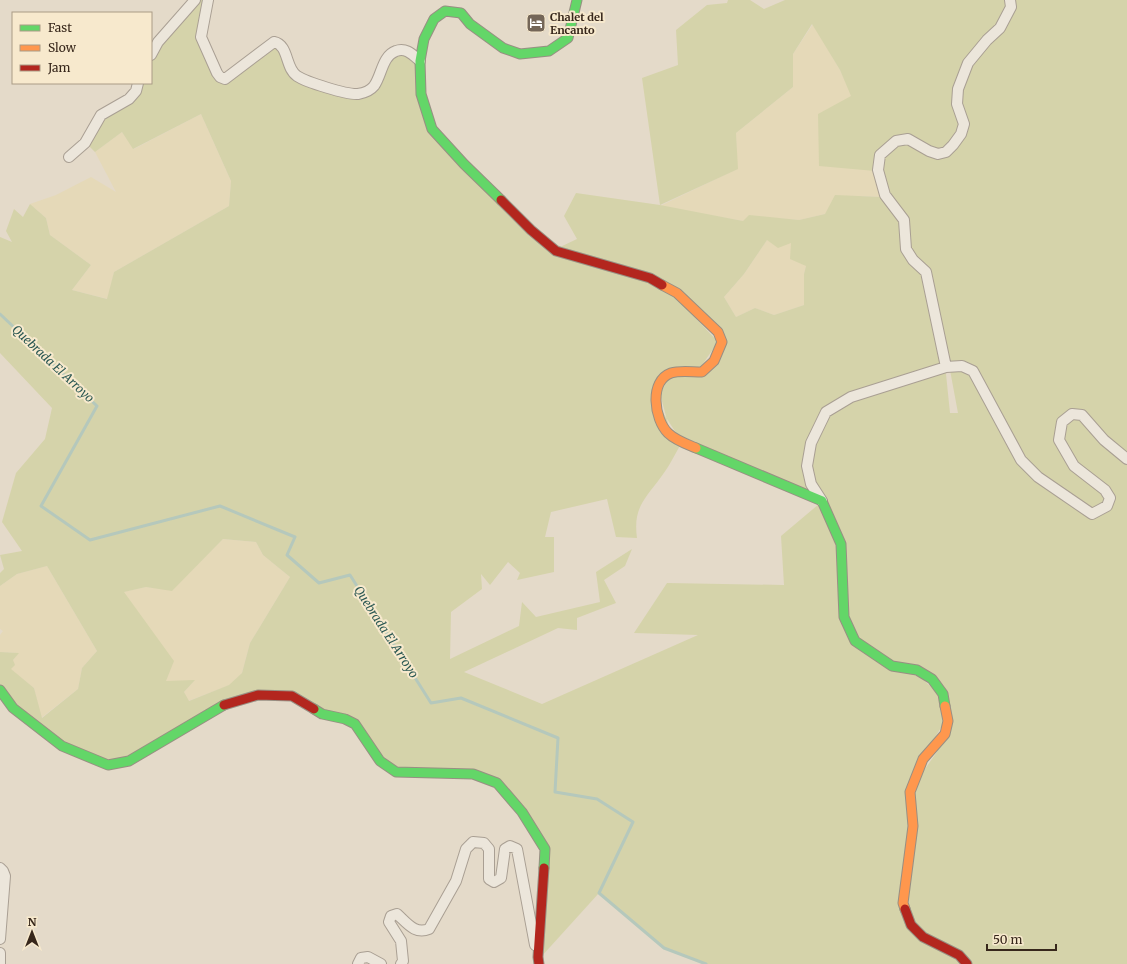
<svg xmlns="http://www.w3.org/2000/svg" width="1127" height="964" font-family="Merriweather,serif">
<rect width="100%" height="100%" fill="#e4dac9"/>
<path fill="#e5d9b8" d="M 813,24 L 840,70 L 852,96 L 882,197 L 861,196 L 825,214 L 799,220 L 775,218 L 743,221 L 660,206 L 737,169 L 736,133 L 793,87 L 793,54 Z
M 201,114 L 231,181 L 229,206 L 114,272 L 108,299 L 72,290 L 91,265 L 50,235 L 46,218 L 30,204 L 56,195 L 91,177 L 116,192 L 95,152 L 122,132 L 134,149 Z
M 767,240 L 791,242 L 806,266 L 804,274 L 804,305 L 774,315 L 755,308 L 736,317 L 724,297 L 744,274 Z
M 223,539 L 256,542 L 263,555 L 290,577 L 250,643 L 242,673 L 230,685 L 188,701 L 184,692 L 194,681 L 165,681 L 123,592 L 146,587 L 172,590 Z
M 47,566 L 97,651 L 82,668 L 78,689 L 41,718 L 34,688 L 10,669 L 13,660 L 18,653 L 0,652 L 0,635 L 3,631 L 0,629 L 0,586 L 17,574 Z"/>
<path fill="#d5d3aa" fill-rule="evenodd" d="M 199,0 L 204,0 L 198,31 L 218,80 L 274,46 L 277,46 L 288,71 L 363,97 L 394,55 L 406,54 L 417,62 L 429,131 L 529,234 L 649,281 L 675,296 L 718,342 L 700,368 L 671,373 L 656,402 L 682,442 C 675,454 669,467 661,477 C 644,500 633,508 637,538 L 616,537 L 607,499 L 551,512 L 545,537 L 554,537 L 554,572 L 517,580 L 520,573 L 508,562 L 490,585 L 481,574 L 482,589 L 451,612 L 450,659 L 519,626 L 522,602 L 536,617 L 600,602 L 596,572 L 632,549 L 625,566 L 604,580 L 616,603 L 577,618 L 577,630 L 558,628 L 464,672 L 542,704 L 698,635 L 634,633 L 667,583 L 784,585 L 781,536 L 819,504 L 838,545 L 852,643 L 916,673 L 940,695 L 945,721 L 912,775 L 908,927 L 962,964 L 706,964 L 664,948 L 599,893 L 541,957 L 549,848 L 499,781 L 398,769 L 382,759 L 357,722 L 259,691 L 128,758 L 108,761 L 63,743 L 16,706 L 0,684 L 0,652 L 19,653 L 13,660 L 15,665 L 11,669 L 34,688 L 42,718 L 78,689 L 82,668 L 97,651 L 47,566 L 17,574 L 0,586 L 0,573 L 4,569 L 0,555 L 22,551 L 2,522 L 16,473 L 45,439 L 52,408 L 0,353 L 0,237 L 12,242 L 6,231 L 14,209 L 23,217 L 30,204 L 46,218 L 50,235 L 91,265 L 72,290 L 107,299 L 114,272 L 229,206 L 231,181 L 201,114 L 133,149 L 122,132 L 95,152 L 88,145 L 104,117 L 142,83 L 151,83 L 151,62 L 161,44 ZM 223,539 L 256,542 L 263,555 L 290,577 L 250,643 L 242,673 L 229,685 L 189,701 L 184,692 L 195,680 L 166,681 L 174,661 L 124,592 L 146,587 L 172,591 Z
M 728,0 L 750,0 L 764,9 L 785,0 L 1006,0 L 1008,6 L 998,26 L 965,62 L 960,124 C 958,135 948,148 938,150 L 896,137 L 875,171 L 819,166 L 818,114 L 851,96 L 840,70 L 812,24 L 793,54 L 793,87 L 736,133 L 738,169 L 660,205 L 743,221 L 749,215 L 799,220 L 825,214 L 835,195 L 882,197 L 901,221 L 902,250 L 923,274 L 942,365 L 824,410 L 807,442 L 813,494 L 670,431 L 659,390 L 672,376 L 703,375 L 726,342 L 679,291 L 558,248 L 577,239 L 564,216 L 576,193 L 660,205 L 642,78 L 678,65 L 676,30 L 707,5 L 727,3 ZM 767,240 L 778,248 L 791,243 L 790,259 L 806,266 L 804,274 L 804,305 L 774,315 L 755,308 L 736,317 L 724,297 L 744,274 Z
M 1013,0 L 1127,0 L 1127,455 L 1071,411 L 1055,441 L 1103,492 L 1106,498 L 1105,503 L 1092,510 L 1040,474 L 1023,458 L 984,382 L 949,363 L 929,272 L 909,248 L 907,219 L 888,193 L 882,170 L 883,157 L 898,144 L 907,143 L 938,157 L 964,135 C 963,121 960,106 962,92 C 965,66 999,23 1013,0 Z
M 961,369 L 971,374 L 1018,462 L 1092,517 L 1113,497 L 1076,464 L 1062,440 L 1065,424 L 1073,418 L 1081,418 L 1127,463 L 1127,964 L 971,964 L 925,934 L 914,923 L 907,902 L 914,792 L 918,779 L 948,736 L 946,692 L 893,663 L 858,639 L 848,616 L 845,544 L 814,483 L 810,466 L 814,444 L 829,414 L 852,400 L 944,371 L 946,374 L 950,413 L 958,413 L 950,370 Z"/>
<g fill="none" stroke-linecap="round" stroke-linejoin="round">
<path stroke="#b5c8bc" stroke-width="3" d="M 0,314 L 97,406 L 41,506 L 90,540 L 220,506 L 295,537 L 287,555 L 319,583 L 350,575 L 431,703 L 461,698 L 558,738 L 555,792 L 597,799 L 633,822 L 599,893 L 664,948 L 706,964"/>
<defs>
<path id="street" d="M 208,0 L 201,37 L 217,73 L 220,77 L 225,79 L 274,42 C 289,45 285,68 297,76 C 306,82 347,95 358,94 C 364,93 370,91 374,86 C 382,75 382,56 396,51 C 406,47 413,55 420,61
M 151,55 L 158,42 L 195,0
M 69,157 L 85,143 L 101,115 L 129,99 L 136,91 L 138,83
M 946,367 L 926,272 L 913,260 L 906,249 L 904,220 L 885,195 L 878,170 L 880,155 L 896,141 L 908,139 L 929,151 L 938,154 L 946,152 L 953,145 L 961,134 L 964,124 L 957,104 L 958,89 L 968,63 L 987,40 L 1000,28 L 1011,7 L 1010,0
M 822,501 L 811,484 L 807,466 L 811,443 L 826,412 L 851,397 L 946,367 L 962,366 L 973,371 L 1021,460 L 1038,477 L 1092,514 L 1107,506 L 1110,498 L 1105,490 L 1074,466 L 1059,440 L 1062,422 L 1072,414 L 1082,415 L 1104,440 L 1127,459
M 0,868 L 3,871 L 5,876 L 0,939
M 0,953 L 0,964
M 358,964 L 361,958 L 368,957 L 381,964
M 401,964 L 403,961 L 401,941 L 389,922 L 391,916 L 397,914 C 407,923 415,935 429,929 L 456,881 L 466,849 L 473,842 L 484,843 L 489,849 L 489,879 L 494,882 L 501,878 L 505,849 L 510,846 L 517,849 L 535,945"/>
<path id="fast" d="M 501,200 L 464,164 L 432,129 L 421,94 L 420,61 L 424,39 L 434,19 L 445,11 L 461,13 L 470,24 L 503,48 L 520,54 L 549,51 L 568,38 L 577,0
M 696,448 L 822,501 L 841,544 L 844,617 L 855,641 L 892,666 L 917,670 L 932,679 L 943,694 L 945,706
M 0,690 L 13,708 L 62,746 L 108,765 L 129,761 L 224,705
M 314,709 L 322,714 L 345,719 L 355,724 L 380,761 L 396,772 L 473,774 L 497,783 L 522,812 L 545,849 L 544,868"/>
<path id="slow" d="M 662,285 L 677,293 L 718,332 L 722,342 L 714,361 L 702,372 C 692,372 680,370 671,373 C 649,381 654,419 668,433 C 675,440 686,444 696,448
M 905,909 L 903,903 L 913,826 L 910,792 L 923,759 L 945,734 L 948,721 L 945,706"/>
<path id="jam" d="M 501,200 L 531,230 L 556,251 L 650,278 L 662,285
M 224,705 L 258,695 L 292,696 L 314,709
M 905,909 L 911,925 L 923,937 L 959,955 L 967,964
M 539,964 L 538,957 L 544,868"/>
</defs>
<use href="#street" stroke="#a99f93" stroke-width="12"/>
<use href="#fast" stroke="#988f83" stroke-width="11"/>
<use href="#slow" stroke="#988f83" stroke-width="11"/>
<use href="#jam" stroke="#988f83" stroke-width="11"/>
<use href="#street" stroke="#ece6db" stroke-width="10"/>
<use href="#fast" stroke="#63d668" stroke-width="9"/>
<use href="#slow" stroke="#ff974d" stroke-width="9"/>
<use href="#jam" stroke="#b3261e" stroke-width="9"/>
</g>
<defs>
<symbol id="hotel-square" viewBox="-11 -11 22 22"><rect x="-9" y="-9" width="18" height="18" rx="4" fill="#746658" stroke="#f7e9cd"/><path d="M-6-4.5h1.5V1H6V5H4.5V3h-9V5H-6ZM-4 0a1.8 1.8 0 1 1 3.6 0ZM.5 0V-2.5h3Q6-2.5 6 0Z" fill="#fff"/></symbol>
</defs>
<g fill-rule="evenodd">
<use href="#hotel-square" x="525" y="12" width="22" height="22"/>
</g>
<g text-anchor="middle" stroke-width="4" stroke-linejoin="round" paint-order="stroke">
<g font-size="11" font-weight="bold" fill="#37271b" stroke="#f7e9cd" text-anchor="start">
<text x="550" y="21">Chalet del<tspan x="550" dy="13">Encanto</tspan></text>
</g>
<g font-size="12" font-style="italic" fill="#2a5752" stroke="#f7e9cd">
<text transform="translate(53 364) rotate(43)" y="4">Quebrada El Arroyo</text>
<text transform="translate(386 632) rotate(57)" y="4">Quebrada El Arroyo</text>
</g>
</g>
<rect x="12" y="12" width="140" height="72" fill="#f7e9cd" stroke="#aa9b86"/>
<rect x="20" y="25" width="20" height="6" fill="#63d668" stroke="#aa9b86"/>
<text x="48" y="32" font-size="12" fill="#37271b">Fast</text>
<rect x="20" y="45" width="20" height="6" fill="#ff974d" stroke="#aa9b86"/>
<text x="48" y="52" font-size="12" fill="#37271b">Slow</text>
<rect x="20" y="65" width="20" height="6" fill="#b3261e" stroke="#aa9b86"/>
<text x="48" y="72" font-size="12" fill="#37271b">Jam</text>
<g transform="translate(32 932)" stroke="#f7e9cd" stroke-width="3" paint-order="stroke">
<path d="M0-3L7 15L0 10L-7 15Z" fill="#37271b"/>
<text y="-6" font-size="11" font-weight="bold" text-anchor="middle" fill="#37271b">N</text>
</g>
<path d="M987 944v6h69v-6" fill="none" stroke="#37271b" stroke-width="2"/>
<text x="993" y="944" font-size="12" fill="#37271b" stroke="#f7e9cd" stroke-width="3" paint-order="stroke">50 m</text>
</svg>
